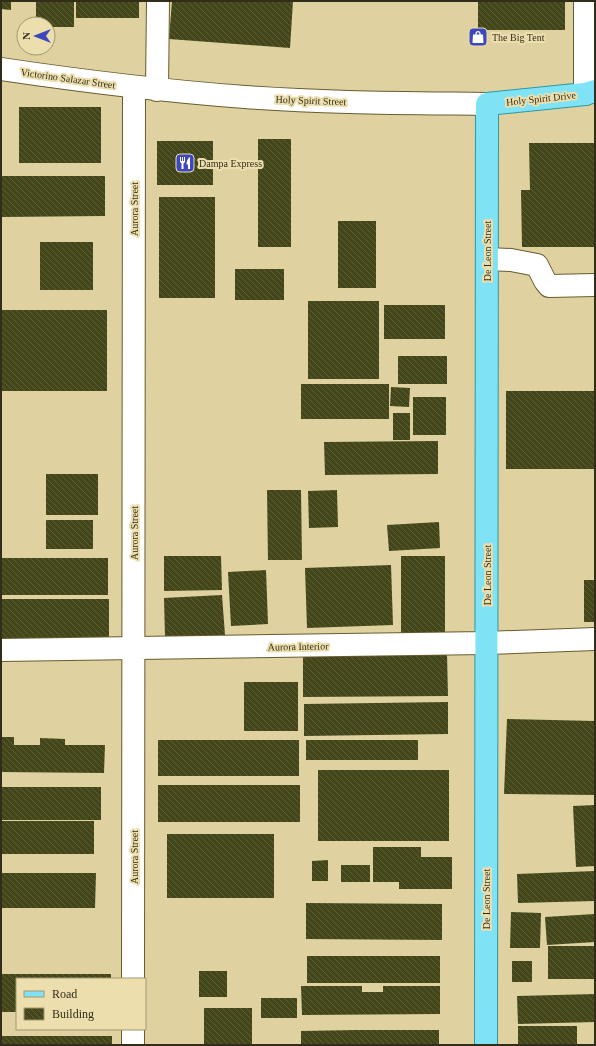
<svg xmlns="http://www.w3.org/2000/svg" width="596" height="1046" font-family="Georgia,serif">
<defs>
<pattern id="building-back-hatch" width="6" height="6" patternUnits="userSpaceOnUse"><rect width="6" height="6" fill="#424619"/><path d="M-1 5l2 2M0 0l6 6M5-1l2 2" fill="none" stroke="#5c5e39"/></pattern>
</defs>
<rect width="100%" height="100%" fill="#dfd1a0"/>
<path fill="url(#building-back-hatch)" d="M 1,1 L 11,1 L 11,10 L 1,9 Z
M 36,1 L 74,1 L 74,27 L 48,27 L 48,24 L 36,24 Z
M 76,1 L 139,1 L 139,18 L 76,18 Z
M 172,1 L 293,1 L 290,48 L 169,39 Z
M 478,1 L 565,1 L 565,30 L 478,30 Z
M 19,107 L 101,107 L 101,163 L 19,163 Z
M 258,139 L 291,139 L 291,247 L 258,247 Z
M 157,141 L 213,141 L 213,185 L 157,185 Z
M 529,143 L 595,143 L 595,247 L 522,247 L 521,190 L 530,190 Z
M 1,176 L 105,176 L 105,216 L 1,217 Z
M 159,197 L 215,197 L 215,298 L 159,298 Z
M 338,221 L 376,221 L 376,288 L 338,288 Z
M 40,242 L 93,242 L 93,290 L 40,290 Z
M 235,269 L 284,269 L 284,300 L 235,300 Z
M 308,301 L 379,301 L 379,379 L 308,379 Z
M 384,305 L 445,305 L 445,339 L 384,339 Z
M 1,310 L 107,310 L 107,391 L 1,391 Z
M 398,356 L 447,356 L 447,384 L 398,384 Z
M 301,384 L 389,384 L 389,419 L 301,419 Z
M 391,387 L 410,388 L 409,407 L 390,406 Z
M 506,391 L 595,391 L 595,469 L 506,469 Z
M 413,397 L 446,397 L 446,435 L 413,435 Z
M 393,413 L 410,413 L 410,440 L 393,440 Z
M 438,441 L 438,474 L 325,475 L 324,442 Z
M 46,474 L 98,474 L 98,515 L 46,515 Z
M 267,490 L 301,490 L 302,560 L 268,560 Z
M 337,490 L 338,527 L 309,528 L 308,491 Z
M 46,520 L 93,520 L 93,549 L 46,549 Z
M 439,522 L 440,548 L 389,551 L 387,525 Z
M 164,556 L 221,556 L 222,590 L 164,591 Z
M 401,556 L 445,556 L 445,634 L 401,634 Z
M 1,558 L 108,558 L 108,595 L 1,595 Z
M 391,565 L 393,625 L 307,628 L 305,568 Z
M 266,570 L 268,624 L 231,626 L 228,572 Z
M 584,580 L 595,580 L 595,622 L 584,622 Z
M 222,595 L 225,635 L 165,638 L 164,598 Z
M 1,599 L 109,599 L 109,640 L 1,640 Z
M 447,654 L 448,696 L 303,697 L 303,656 Z
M 244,682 L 298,682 L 298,731 L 244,731 Z
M 448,702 L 448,734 L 304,736 L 304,704 Z
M 507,719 L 595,721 L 595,795 L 504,794 Z
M 1,737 L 14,737 L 14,745 L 40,745 L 40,738 L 65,739 L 65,745 L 105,745 L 104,773 L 1,772 Z
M 158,740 L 299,740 L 299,776 L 158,776 Z
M 306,740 L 418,740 L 418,760 L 306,760 Z
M 318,770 L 449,770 L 449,841 L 318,841 Z
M 158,785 L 300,785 L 300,822 L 158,822 Z
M 1,787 L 101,787 L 101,820 L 1,820 Z
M 595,805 L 595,866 L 576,867 L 573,806 Z
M 1,821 L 94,821 L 94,854 L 1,854 Z
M 167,834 L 274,834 L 274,898 L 167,898 Z
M 373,847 L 421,847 L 421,857 L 452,857 L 452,889 L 399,889 L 399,882 L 373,882 Z
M 328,860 L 328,881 L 312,881 L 312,861 Z
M 341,865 L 370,865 L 370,882 L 341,882 Z
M 595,871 L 595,901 L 518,903 L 517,874 Z
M 1,873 L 96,873 L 95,908 L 1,908 Z
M 306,903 L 442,904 L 442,940 L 306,939 Z
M 511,912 L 541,913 L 540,948 L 510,948 Z
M 595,914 L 595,942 L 547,945 L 545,917 Z
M 548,946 L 595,946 L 595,979 L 548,979 Z
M 307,956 L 440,956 L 440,983 L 307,983 Z
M 512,961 L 532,961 L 532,982 L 512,982 Z
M 199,971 L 227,971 L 227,997 L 199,997 Z
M 1,974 L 111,974 L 111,979 L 17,979 L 17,1012 L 1,1012 Z
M 301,986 L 362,986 L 362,992 L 383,992 L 383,986 L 440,986 L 440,1014 L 302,1015 Z
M 595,994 L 595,1022 L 518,1024 L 517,996 Z
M 261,998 L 297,998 L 297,1018 L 261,1018 Z
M 204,1008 L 252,1008 L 252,1045 L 204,1045 Z
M 518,1026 L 577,1026 L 577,1045 L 518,1045 Z
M 356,1030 L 439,1030 L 439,1045 L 301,1045 L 301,1031 Z
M 1,1036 L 112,1036 L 112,1045 L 1,1045 Z"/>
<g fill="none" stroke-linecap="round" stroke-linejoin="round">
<defs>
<path id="minor" d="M 1,69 C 82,81 163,91 245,97 C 325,103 407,103 487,104
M 157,90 L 158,1
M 585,94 L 585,1
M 487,259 L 511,260 L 537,265 L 545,281 L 549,286 L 595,285
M 1,650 L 486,643 L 595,639
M 133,979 L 134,88
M 133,1029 L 133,1045"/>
<path id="major" d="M 486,1045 L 487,104 L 585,94 L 595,91"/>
</defs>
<use href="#minor" stroke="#685b2e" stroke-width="24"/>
<use href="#major" stroke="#2d98a4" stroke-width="24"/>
<use href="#minor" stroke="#fff" stroke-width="22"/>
<use href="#major" stroke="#80e3f5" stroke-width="22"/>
</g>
<defs>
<symbol id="shop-square" viewBox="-11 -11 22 22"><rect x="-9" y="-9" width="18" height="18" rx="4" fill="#3e48bc" stroke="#ecdead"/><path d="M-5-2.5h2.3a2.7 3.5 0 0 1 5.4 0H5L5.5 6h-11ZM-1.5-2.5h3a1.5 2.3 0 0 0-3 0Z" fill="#fff"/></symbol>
<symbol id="restaurant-square" viewBox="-11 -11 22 22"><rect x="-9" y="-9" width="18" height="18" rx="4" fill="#3e48bc" stroke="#ecdead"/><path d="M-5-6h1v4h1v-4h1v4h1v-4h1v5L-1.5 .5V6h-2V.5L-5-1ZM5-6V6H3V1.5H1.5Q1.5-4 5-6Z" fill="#fff"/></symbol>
</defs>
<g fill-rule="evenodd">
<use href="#shop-square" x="467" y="26" width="22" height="22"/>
<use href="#restaurant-square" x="174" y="152" width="22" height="22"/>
</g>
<g text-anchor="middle" stroke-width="4" stroke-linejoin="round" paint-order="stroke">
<g font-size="10" fill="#322d1a" stroke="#ecdead" text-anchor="start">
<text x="492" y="41">The Big Tent</text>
<text x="199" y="167">Dampa Express</text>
</g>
<g font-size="10" fill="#322d1a" stroke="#ecdead">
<text transform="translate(68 78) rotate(8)" y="4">Victorino Salazar Street</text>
<text transform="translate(541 98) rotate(-6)" y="4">Holy Spirit Drive</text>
<text transform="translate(311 100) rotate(2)" y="4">Holy Spirit Street</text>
<text transform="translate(134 209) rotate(-90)" y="4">Aurora Street</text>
<text transform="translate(487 251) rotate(-90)" y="4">De Leon Street</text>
<text transform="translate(134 533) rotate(-90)" y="4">Aurora Street</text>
<text transform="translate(487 575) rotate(-90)" y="4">De Leon Street</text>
<text transform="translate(298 646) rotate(-1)" y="4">Aurora Interior</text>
<text transform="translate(134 857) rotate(-90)" y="4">Aurora Street</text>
<text transform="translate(486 899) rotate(-90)" y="4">De Leon Street</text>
</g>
</g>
<rect width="596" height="1046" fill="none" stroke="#322d1a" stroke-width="4"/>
<rect x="16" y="978" width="130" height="52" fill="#ecdead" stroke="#a29772"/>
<rect x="24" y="991" width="20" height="6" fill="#80e3f5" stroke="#a29772"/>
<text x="52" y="998" font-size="12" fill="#322d1a">Road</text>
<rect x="24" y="1008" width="20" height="12" fill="url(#building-back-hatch)" stroke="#a29772"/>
<text x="52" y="1018" font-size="12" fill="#322d1a">Building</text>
<g transform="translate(36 36) rotate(270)"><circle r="19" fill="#ecdead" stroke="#a29772"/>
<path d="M0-3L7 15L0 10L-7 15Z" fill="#3e48bc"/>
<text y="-6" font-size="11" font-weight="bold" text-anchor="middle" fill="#322d1a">N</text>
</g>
</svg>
